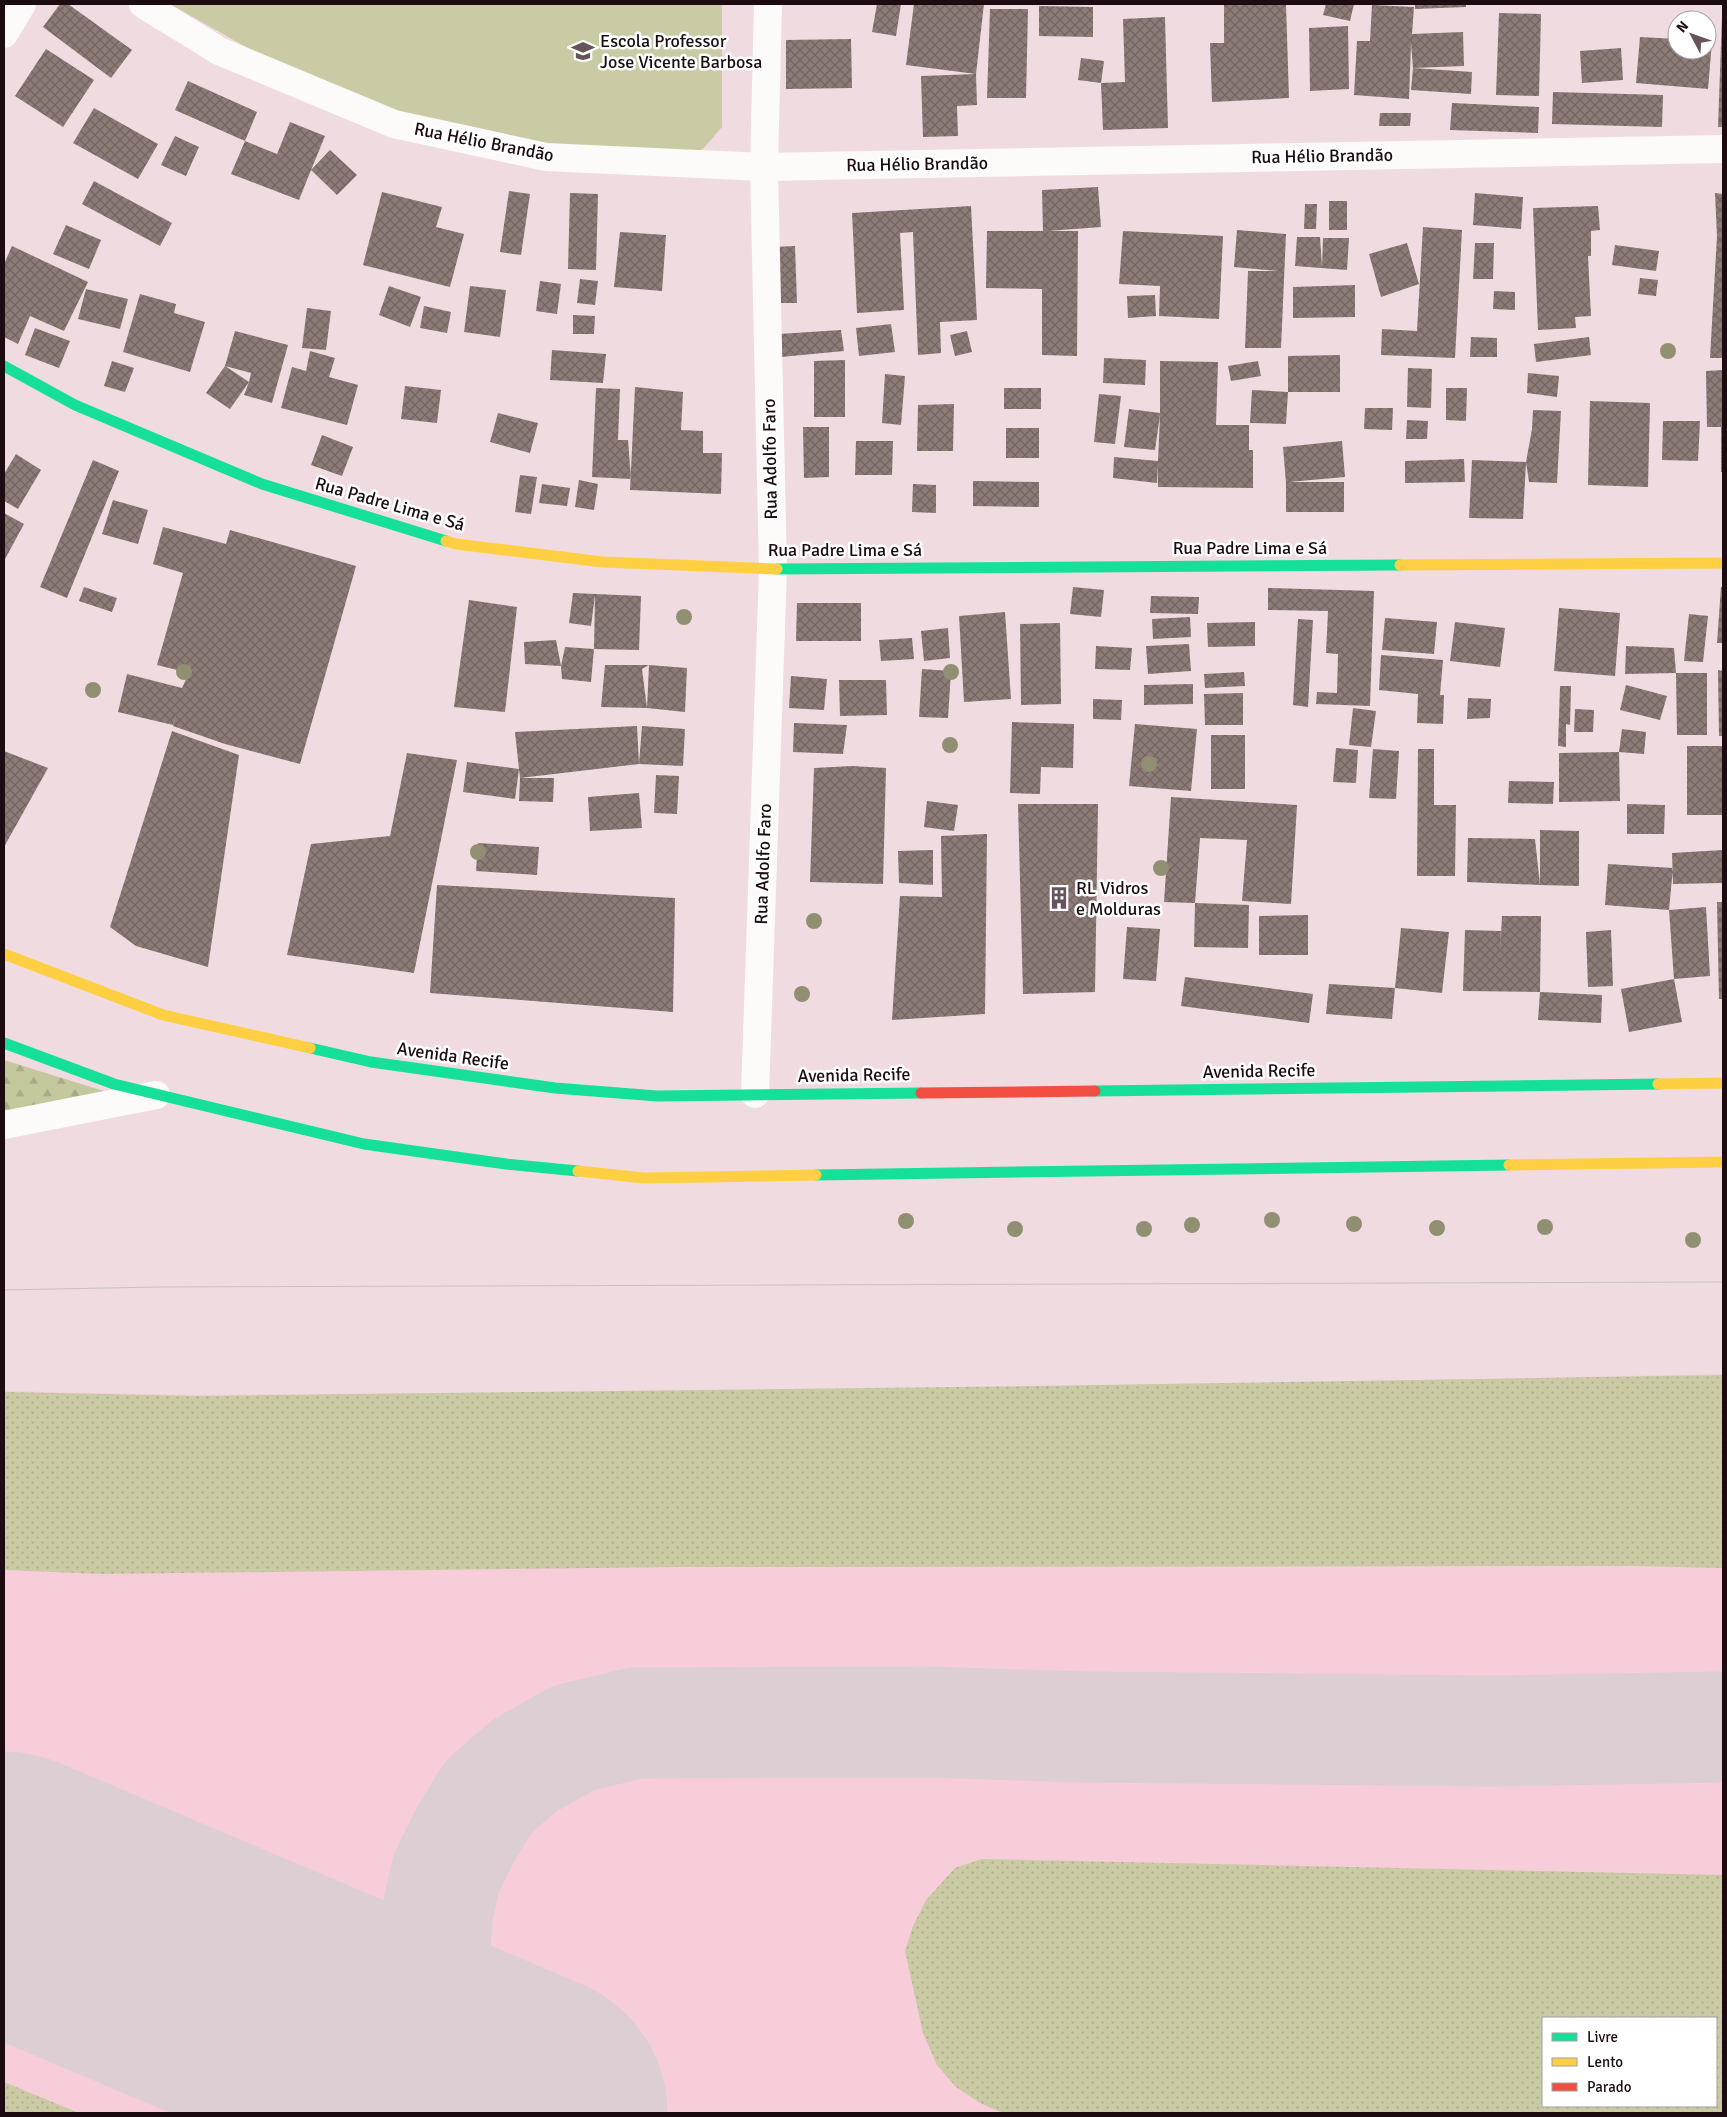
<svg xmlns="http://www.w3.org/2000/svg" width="1727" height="2117" font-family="Signika,sans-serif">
<defs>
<pattern id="grass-dots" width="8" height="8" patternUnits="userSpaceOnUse" patternTransform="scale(1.25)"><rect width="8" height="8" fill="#cacaa4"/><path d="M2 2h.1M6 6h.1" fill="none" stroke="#adac8c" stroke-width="1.8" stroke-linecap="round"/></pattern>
<pattern id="forest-firs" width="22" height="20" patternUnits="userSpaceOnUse" patternTransform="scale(1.25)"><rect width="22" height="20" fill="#c5c79d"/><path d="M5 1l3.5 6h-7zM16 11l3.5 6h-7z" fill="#a9aa86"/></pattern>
<pattern id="building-cross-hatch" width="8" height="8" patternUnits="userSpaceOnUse" patternTransform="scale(1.25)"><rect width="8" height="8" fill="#8c7c78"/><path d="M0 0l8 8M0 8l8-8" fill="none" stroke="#726461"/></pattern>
</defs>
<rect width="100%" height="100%" fill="#f0dbe1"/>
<path fill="#f6cdd9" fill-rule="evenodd" d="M 1723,1374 L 1723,2113 L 4,2113 L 4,1391 L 197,1395 L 1028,1388 ZM 1543,2018 L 1716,2018 L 1716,2106 L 1543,2106 Z"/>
<path fill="url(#grass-dots)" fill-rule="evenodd" d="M 1723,1375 L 1723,1568 L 1634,1566 L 673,1567 L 102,1574 L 4,1570 L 4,1392 L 199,1396 L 1034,1386 Z
M 982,1859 L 1723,1875 L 1723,2113 L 1003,2113 L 980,2103 L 956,2087 L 937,2065 L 923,2033 L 905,1951 L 913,1926 L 926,1900 L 955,1868 ZM 1543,2018 L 1716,2018 L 1716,2106 L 1543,2106 Z
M 4,2082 L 79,2113 L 4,2113 Z"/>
<path fill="url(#forest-firs)" d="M 4,1060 L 110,1093 L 4,1115 Z"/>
<path fill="#cacaa4" d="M 170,4 L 722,4 L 722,127 L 703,149 L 682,156 L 549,149 L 403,118 L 253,51 Z"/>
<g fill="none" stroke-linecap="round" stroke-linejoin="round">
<path stroke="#dcced2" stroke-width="111" d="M 541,2113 L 509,2091 L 466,2047 L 442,1991 L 434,1955 L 438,1910 L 446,1874 L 463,1839 L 488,1797 L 524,1766 L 573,1738 L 636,1723 L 927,1722 L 1083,1727 L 1491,1731 L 1723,1727"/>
<path stroke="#dcced2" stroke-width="279" d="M 4,1891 L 528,2113"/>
</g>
<path fill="url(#building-cross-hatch)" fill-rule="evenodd" d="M 60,4 L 68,4 L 132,50 L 111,78 L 43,27 Z
M 877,4 L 901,4 L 896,36 L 872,32 Z
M 914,4 L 984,4 L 976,74 L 977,105 L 957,106 L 958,136 L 923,137 L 921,76 L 976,74 L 906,65 Z
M 1224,4 L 1286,4 L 1289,98 L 1212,102 L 1210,43 L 1224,43 Z
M 1326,4 L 1354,4 L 1350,21 L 1323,15 Z
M 1415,4 L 1466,4 L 1466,7 L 1415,9 Z
M 1372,5 L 1414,7 L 1412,34 L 1463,32 L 1464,66 L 1413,68 L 1472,72 L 1471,94 L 1411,90 L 1413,68 L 1411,43 L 1409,99 L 1354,95 L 1357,41 L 1370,41 Z
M 1039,6 L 1093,7 L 1093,37 L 1039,36 Z
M 990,9 L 1028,9 L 1026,98 L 987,98 Z
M 1499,13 L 1541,14 L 1539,96 L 1496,95 Z
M 1722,16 L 1723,16 L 1723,127 L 1718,127 Z
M 1165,17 L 1168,128 L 1103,130 L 1101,83 L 1125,82 L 1123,19 Z
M 1348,26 L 1349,89 L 1310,91 L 1309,28 Z
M 1640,37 L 1677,39 L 1677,50 L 1707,50 L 1707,42 L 1712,42 L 1708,89 L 1636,83 Z
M 851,39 L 852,88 L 786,89 L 786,40 Z
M 1621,48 L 1623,80 L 1582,83 L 1580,51 Z
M 46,49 L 94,80 L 63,127 L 15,96 Z
M 1081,58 L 1104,61 L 1101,83 L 1078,80 Z
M 188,81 L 257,112 L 245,141 L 175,110 Z
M 1553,92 L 1663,95 L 1662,127 L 1552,124 Z
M 1452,103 L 1539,107 L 1538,133 L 1450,130 Z
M 94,108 L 158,144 L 138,179 L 73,143 Z
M 1380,113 L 1411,113 L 1410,126 L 1379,126 Z
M 290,122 L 325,136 L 311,170 L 330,150 L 357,175 L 337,195 L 311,170 L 299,200 L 231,174 L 245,141 L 277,154 Z
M 175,136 L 199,147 L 186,176 L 161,165 Z
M 94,181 L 172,223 L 160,246 L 82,204 Z
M 1098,187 L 1101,227 L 1048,231 L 1078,231 L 1077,356 L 1042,355 L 1042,289 L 986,288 L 987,231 L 1043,231 L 1042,190 Z
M 509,191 L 530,194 L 521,255 L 500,252 Z
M 382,192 L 442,207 L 436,227 L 464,234 L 450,287 L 363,265 Z
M 570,193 L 598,194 L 596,270 L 568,269 Z
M 1475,193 L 1523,197 L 1521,229 L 1473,225 Z
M 1715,193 L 1723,194 L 1723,358 L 1710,358 L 1717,236 Z
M 1329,201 L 1347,201 L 1347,230 L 1329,230 Z
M 1305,204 L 1317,204 L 1316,229 L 1304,229 Z
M 971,206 L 977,320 L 940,322 L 941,353 L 918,355 L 913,232 L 900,233 L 904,310 L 857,313 L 852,213 Z
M 1598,206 L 1600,230 L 1591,231 L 1591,256 L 1588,256 L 1591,316 L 1575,317 L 1576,328 L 1538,330 L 1533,208 Z
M 66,225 L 101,240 L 89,269 L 53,254 Z
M 1423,227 L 1462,230 L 1455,358 L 1381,355 L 1382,329 L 1417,331 Z
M 1237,230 L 1286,234 L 1281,348 L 1245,348 L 1248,271 L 1278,271 L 1234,267 Z
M 1123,231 L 1223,236 L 1219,319 L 1159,316 L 1160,286 L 1119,284 Z
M 620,232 L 666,235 L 662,291 L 614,287 Z
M 1297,237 L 1320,237 L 1322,267 L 1323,238 L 1349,238 L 1347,270 L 1295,266 Z
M 1407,243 L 1419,284 L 1381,297 L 1369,254 Z
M 1475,243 L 1494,243 L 1493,279 L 1473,279 Z
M 1615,245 L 1659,251 L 1656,271 L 1612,265 Z
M 12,246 L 88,282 L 64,331 L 30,316 L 18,344 L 4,337 L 4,264 Z
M 795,246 L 797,303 L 776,303 L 773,247 Z
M 1640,278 L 1658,280 L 1656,296 L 1638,294 Z
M 580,279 L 598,281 L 595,305 L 577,303 Z
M 540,281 L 561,284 L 557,314 L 536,311 Z
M 1355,285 L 1355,317 L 1293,318 L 1293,287 Z
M 389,286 L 421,297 L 410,327 L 379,315 Z
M 470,286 L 506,290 L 500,337 L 464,332 Z
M 86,289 L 128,299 L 120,329 L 78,319 Z
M 1494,291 L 1515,292 L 1515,310 L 1493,309 Z
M 140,294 L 176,304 L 174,313 L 205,322 L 190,372 L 123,352 Z
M 1155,295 L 1156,316 L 1128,318 L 1127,296 Z
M 424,306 L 451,312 L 447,333 L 420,328 Z
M 307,308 L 331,311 L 326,350 L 302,348 Z
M 573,315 L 595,316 L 594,334 L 573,334 Z
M 891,324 L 895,352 L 859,356 L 856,328 Z
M 35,328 L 70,341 L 59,368 L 25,355 Z
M 841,330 L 844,351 L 781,357 L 779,334 Z
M 235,331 L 288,345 L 272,403 L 244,395 L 249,382 L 230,409 L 206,393 L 225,366 ZM 225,366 L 251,373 L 249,382 Z
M 967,331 L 972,352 L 955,356 L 950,335 Z
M 1471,337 L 1497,338 L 1497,357 L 1470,357 Z
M 1589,337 L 1591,355 L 1536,362 L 1534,344 Z
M 552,350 L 606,354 L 603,383 L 550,380 Z
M 310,351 L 335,358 L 329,377 L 358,385 L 347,425 L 281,408 L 292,367 L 306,371 Z
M 1340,355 L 1340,392 L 1288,392 L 1288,356 Z
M 1104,358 L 1146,360 L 1145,385 L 1103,383 Z
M 845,360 L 845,417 L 814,417 L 814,361 Z
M 112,361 L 134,368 L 125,392 L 104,386 Z
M 1160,361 L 1218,362 L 1216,425 L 1249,425 L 1249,450 L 1253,450 L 1253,488 L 1158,487 L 1158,465 L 1157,483 L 1113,478 L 1114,457 L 1158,461 L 1160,415 L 1155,450 L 1124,447 L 1129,409 L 1160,413 Z
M 1258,361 L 1261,376 L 1231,381 L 1228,366 Z
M 1408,368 L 1432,369 L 1431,408 L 1407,407 Z
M 1723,370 L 1723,472 L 1721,472 L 1721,427 L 1707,427 L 1706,371 Z
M 1528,373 L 1559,376 L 1557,397 L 1527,393 Z
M 885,374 L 905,376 L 901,425 L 882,423 Z
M 405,386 L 441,390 L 437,423 L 401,419 Z
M 635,387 L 683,392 L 681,430 L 703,431 L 703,453 L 722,453 L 721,494 L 630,490 Z
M 596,388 L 620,389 L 618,440 L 628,440 L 631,479 L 592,477 Z
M 1004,388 L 1041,388 L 1041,409 L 1004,409 Z
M 1446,388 L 1467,388 L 1466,421 L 1446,420 Z
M 1252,390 L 1288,392 L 1286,424 L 1250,423 Z
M 1099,394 L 1121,396 L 1115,444 L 1094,442 Z
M 1590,401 L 1650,403 L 1648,487 L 1588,485 Z
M 954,404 L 953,451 L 917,451 L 918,405 Z
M 1365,408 L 1393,408 L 1392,430 L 1364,429 Z
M 1533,410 L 1561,411 L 1557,483 L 1529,482 L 1526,462 L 1532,429 Z
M 498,413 L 538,423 L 530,453 L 490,442 Z
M 1407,420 L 1428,421 L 1427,439 L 1406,439 Z
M 1663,421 L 1700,421 L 1698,461 L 1662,460 Z
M 803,427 L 829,427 L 829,477 L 804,478 Z
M 1006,428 L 1039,428 L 1039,458 L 1006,458 Z
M 322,435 L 353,447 L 342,476 L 311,465 Z
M 856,441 L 893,441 L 892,475 L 855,475 Z
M 1342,441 L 1345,477 L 1289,482 L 1344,482 L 1344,512 L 1286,512 L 1286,483 L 1283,447 Z
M 16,454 L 41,470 L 18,509 L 4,501 L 4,474 Z
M 1464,459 L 1465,482 L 1405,483 L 1405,461 Z
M 93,460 L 119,471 L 67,598 L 40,587 Z
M 1472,460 L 1526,462 L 1523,519 L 1469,518 Z
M 520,475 L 537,477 L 531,514 L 515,512 Z
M 579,480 L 598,484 L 594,510 L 575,507 Z
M 973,481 L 1039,482 L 1039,507 L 973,506 Z
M 542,484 L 570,488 L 567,506 L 539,503 Z
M 913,484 L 936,485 L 936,513 L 912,512 Z
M 113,500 L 148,510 L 138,544 L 102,534 Z
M 4,513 L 24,524 L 4,561 Z
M 163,527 L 226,544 L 230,530 L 356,566 L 300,764 L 225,744 L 173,726 L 176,714 L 173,725 L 118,712 L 127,674 L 182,688 L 189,673 L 157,665 L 183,573 L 153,564 Z
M 84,587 L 117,598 L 112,612 L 79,601 Z
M 1073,587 L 1104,590 L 1101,617 L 1070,614 Z
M 1721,587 L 1723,587 L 1723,643 L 1717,643 Z
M 1268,588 L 1374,591 L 1370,706 L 1316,704 L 1317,692 L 1337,693 L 1338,654 L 1326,653 L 1328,611 L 1268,610 Z
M 573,593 L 641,596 L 639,650 L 594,649 L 591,682 L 562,679 L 561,666 L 525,664 L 524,642 L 556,640 L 561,666 L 565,647 L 594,649 L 595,595 L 591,626 L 569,623 Z
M 1151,596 L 1199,597 L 1198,614 L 1150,613 Z
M 469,600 L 517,607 L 505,712 L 454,707 Z
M 797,603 L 861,603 L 861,641 L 796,641 Z
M 1559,608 L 1620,613 L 1615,676 L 1554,671 Z
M 1005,612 L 1011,699 L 964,702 L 959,616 Z
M 1689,614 L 1708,616 L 1703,662 L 1684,661 Z
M 1190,617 L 1191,637 L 1153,639 L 1152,619 Z
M 1385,618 L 1437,622 L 1434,654 L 1382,650 Z
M 1298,619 L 1313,620 L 1308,707 L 1293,705 Z
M 1255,622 L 1255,646 L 1208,647 L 1207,623 Z
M 1455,622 L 1505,628 L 1500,667 L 1450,661 Z
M 1060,623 L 1061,704 L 1021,705 L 1020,624 Z
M 948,628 L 950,658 L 924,661 L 921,631 Z
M 912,638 L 914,659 L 881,661 L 879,640 Z
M 1189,644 L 1191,671 L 1148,674 L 1146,646 Z
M 1096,646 L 1132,648 L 1130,670 L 1095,669 Z
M 1626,646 L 1674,648 L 1676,673 L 1625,674 Z
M 1381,655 L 1443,660 L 1440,695 L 1444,695 L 1443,724 L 1417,723 L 1418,694 L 1379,690 Z
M 605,665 L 649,665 L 642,669 L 647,708 L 649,665 L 687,668 L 685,712 L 647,708 L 601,707 Z
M 922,669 L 951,671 L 948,718 L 919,717 Z
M 1718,670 L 1723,671 L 1723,736 L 1719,736 Z
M 1244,672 L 1245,686 L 1205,688 L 1204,674 Z
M 1676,673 L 1707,673 L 1707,735 L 1677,735 Z
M 791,676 L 827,679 L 824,710 L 789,708 Z
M 839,680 L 886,680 L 887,715 L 840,716 Z
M 1193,684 L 1193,704 L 1144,705 L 1144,685 Z
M 1626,685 L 1667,696 L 1660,720 L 1620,710 Z
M 1560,686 L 1571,686 L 1570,725 L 1566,724 L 1566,747 L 1558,746 Z
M 1243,693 L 1243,725 L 1205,725 L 1204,694 Z
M 1468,698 L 1491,699 L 1490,718 L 1467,719 Z
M 1093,699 L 1122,700 L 1121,720 L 1093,719 Z
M 1353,708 L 1376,711 L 1371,747 L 1349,745 Z
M 1575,709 L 1594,710 L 1593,732 L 1574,732 Z
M 1012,722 L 1074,724 L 1073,768 L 1041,767 L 1040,794 L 1010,793 Z
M 794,723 L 847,725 L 843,754 L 793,752 Z
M 1135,724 L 1197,729 L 1191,791 L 1129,786 Z
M 637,726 L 639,764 L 520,778 L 554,778 L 553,802 L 519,801 L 520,778 L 515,732 Z
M 642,726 L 685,729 L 683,766 L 639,764 Z
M 1622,729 L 1646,732 L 1644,754 L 1619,752 Z
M 172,731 L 239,755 L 208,967 L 136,946 L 110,927 Z
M 1211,735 L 1245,735 L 1245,789 L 1211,789 Z
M 1687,746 L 1723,746 L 1723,815 L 1687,815 Z
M 1336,748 L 1358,750 L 1356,783 L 1333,782 Z
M 1373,749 L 1399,751 L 1396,799 L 1369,798 Z
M 1418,749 L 1434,749 L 1434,805 L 1456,805 L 1455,876 L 1417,876 Z
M 4,751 L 48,768 L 4,847 Z
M 1619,752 L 1620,801 L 1559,802 L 1559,753 Z
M 407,753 L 457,760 L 414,973 L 287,955 L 311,844 L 390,836 Z
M 467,762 L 519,769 L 515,799 L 463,792 Z
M 852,766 L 886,768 L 883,884 L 810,882 L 814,768 Z
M 656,775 L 679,776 L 677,814 L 654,813 Z
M 1509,781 L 1554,782 L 1553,804 L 1508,803 Z
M 639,793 L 642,828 L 590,831 L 588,797 Z
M 1171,797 L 1297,805 L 1291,904 L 1242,901 L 1247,840 L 1200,838 L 1195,903 L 1164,902 Z
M 927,801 L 958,805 L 954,831 L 924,827 Z
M 1018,804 L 1098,804 L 1095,992 L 1023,994 Z
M 1627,804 L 1665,805 L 1664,834 L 1627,834 Z
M 1540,830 L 1579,831 L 1579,886 L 1540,885 Z
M 987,834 L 985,1014 L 892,1020 L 900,896 L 942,897 L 941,836 Z
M 1468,838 L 1535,839 L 1540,885 L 1467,882 Z
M 478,843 L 539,847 L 537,875 L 476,871 Z
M 933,850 L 933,885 L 899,883 L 898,851 Z
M 1723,850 L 1723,883 L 1673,884 L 1672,853 Z
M 1608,864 L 1673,868 L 1669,910 L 1706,907 L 1710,976 L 1674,979 L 1669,910 L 1605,905 Z
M 437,885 L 675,898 L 673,1012 L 430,993 Z
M 1717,902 L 1723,902 L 1723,999 L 1719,999 Z
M 1195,903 L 1249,905 L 1248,948 L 1194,947 Z
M 1308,915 L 1308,955 L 1259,955 L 1259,916 Z
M 1502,916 L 1541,916 L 1540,992 L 1463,991 L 1465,930 L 1501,931 L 1500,954 Z
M 1127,927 L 1160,929 L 1156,981 L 1123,979 Z
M 1401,928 L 1449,932 L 1442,993 L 1395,988 L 1392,1019 L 1326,1014 L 1329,984 L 1395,988 Z
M 1611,930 L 1613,986 L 1588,987 L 1586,932 Z
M 1185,977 L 1313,994 L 1309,1023 L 1181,1006 Z
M 1674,979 L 1682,1022 L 1629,1032 L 1621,989 Z
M 1540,992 L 1602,995 L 1601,1023 L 1538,1020 Z"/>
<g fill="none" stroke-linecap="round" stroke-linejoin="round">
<path stroke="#fdfafa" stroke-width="28" d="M 143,4 L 219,51 L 394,124 L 546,157 L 764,167 L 1723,149
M 4,34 L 22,4
M 755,1094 L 773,569 L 764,167 L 768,4
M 4,1125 L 156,1095"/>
<path stroke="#16e098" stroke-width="11" d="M 4,366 L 75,405 L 262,484 L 446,541
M 777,569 L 1400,565
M 4,1043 L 114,1084 L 364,1144 L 506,1164 L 578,1171
M 310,1048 L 371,1062 L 555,1088 L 657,1096 L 921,1093
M 1095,1091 L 1658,1084
M 816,1175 L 1509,1165"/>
<path stroke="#ffcf43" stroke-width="11" d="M 446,541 L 456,544 L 603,562 L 777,569
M 1400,565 L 1723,563
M 4,954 L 163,1015 L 310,1048
M 1658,1084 L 1723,1083
M 1509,1165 L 1723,1162
M 578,1171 L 644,1178 L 816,1175"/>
<path stroke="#f24e42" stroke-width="11" d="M 921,1093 L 1095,1091"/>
<path stroke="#c7c1c2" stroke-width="1" d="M 4,1290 L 159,1287 L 1723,1282"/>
</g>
<g fill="#918f71">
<circle cx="1668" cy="351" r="8"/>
<circle cx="684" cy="617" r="8"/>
<circle cx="184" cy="672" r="8"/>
<circle cx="951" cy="672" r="8"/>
<circle cx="93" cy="690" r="8"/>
<circle cx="950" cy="745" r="8"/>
<circle cx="1149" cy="764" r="8"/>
<circle cx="478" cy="852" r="8"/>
<circle cx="1161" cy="868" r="8"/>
<circle cx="814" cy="921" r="8"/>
<circle cx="802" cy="994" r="8"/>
<circle cx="1272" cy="1220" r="8"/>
<circle cx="906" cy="1221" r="8"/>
<circle cx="1354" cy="1224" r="8"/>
<circle cx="1192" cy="1225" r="8"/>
<circle cx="1545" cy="1227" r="8"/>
<circle cx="1437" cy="1228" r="8"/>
<circle cx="1015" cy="1229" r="8"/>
<circle cx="1144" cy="1229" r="8"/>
<circle cx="1693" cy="1240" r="8"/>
</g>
<defs>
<symbol id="school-bare" viewBox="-9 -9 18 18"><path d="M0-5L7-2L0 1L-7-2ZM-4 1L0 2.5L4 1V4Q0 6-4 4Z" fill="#66545a" stroke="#fff" stroke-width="2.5" paint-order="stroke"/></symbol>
<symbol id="building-bare" viewBox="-9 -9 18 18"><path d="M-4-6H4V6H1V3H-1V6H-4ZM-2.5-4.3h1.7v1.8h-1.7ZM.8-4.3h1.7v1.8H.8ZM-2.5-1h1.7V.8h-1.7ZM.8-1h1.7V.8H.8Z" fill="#66545a" stroke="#fff" stroke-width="2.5" paint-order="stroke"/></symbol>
</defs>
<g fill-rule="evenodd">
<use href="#school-bare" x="567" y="35" width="32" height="32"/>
<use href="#building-bare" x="1043" y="882" width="32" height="32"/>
</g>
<g text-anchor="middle" stroke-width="5" stroke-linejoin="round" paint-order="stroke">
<g font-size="18" fill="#1c0c11" stroke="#fff" text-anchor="start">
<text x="600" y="47">Escola Professor<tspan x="600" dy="21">Jose Vicente Barbosa</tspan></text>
<text x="1076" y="894">RL Vidros<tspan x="1076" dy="21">e Molduras</tspan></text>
</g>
<g font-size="18" fill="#1c0c11" stroke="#fff">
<text transform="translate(484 142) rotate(11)" y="6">Rua Hélio Brandão</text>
<text transform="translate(1322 156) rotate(-1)" y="6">Rua Hélio Brandão</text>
<text transform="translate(917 164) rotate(-1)" y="6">Rua Hélio Brandão</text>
<text transform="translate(770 459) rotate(-91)" y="6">Rua Adolfo Faro</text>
<text transform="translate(390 504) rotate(16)" y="6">Rua Padre Lima e Sá</text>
<text x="1250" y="554">Rua Padre Lima e Sá</text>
<text x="845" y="556">Rua Padre Lima e Sá</text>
<text transform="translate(763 864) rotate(-88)" y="6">Rua Adolfo Faro</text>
<text transform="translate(453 1056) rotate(8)" y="6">Avenida Recife</text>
<text transform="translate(1259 1071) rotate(-1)" y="6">Avenida Recife</text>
<text transform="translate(854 1075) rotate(-1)" y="6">Avenida Recife</text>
</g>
</g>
<rect width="1727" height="2117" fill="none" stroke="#1c0c11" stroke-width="10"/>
<rect x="1542" y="2017" width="175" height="90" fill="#ffffff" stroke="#a49ea0"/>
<rect x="1552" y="2033" width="25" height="8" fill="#16e098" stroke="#a49ea0"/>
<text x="1587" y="2042" font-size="15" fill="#1c0c11">Livre</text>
<rect x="1552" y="2058" width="25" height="8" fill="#ffcf43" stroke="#a49ea0"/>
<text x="1587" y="2067" font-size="15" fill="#1c0c11">Lento</text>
<rect x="1552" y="2083" width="25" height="8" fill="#f24e42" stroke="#a49ea0"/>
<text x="1587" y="2092" font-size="15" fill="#1c0c11">Parado</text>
<g transform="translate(1692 35) rotate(311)"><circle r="24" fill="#ffffff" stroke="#a49ea0"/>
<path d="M0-4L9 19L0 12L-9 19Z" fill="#66545a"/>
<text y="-8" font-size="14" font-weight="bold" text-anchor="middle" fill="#1c0c11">N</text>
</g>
</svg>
